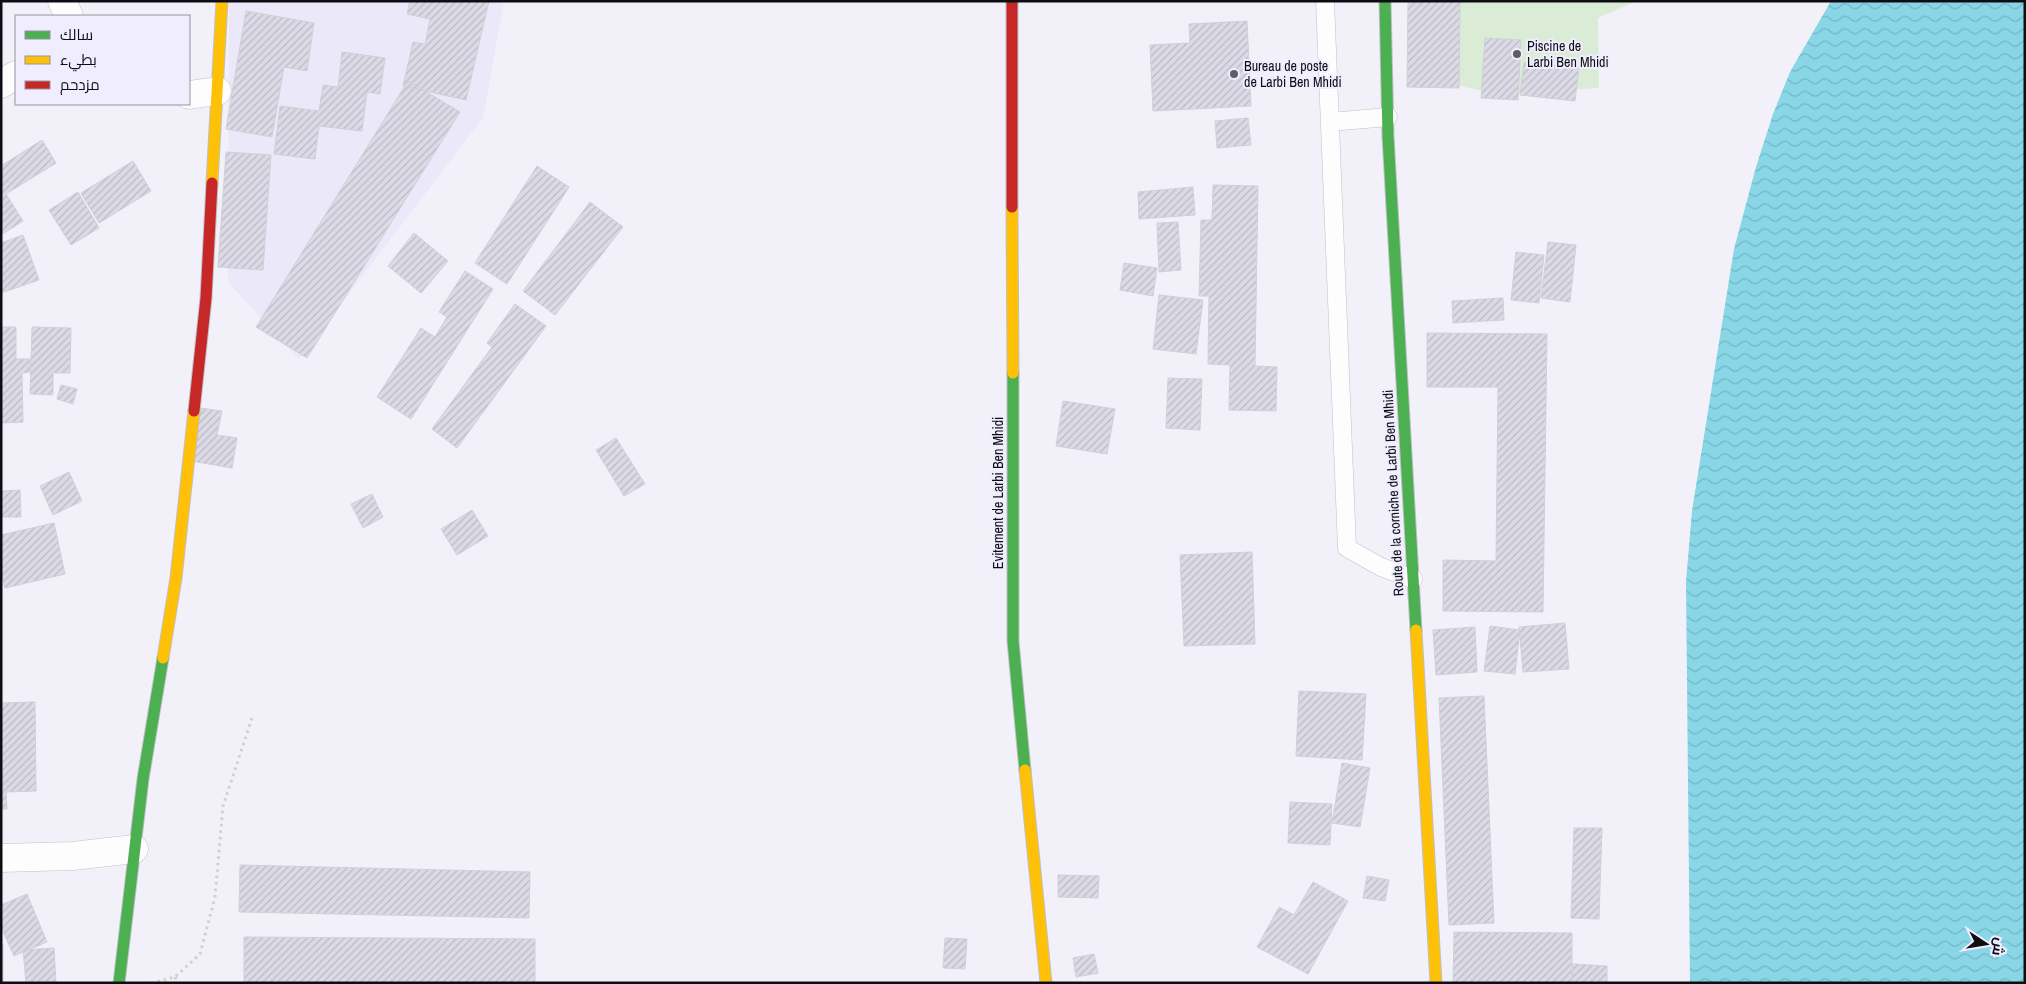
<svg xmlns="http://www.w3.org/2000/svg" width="2026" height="984" font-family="'Archivo Narrow',Cairo,sans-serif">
<defs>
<pattern id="water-waves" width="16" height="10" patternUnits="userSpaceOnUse" patternTransform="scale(1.25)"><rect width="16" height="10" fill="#88d6e6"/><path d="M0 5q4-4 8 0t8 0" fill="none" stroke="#74b6c4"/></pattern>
<pattern id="building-hatch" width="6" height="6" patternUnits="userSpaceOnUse" patternTransform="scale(1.25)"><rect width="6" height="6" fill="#dcdae6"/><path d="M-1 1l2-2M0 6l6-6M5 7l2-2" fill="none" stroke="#bcbac4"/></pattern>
</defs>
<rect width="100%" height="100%" fill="#f2f1fa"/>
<path fill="#eae8f9" d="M 229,1 L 504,1 L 483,118 L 299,359 L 228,282 Z"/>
<path fill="#dbecd6" d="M 1424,1 L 1637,1 L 1598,18 L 1599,88 L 1502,95 L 1443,82 Z"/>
<path fill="url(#water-waves)" d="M 1831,1 L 2025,1 L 2025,983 L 1690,983 L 1686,582 L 1692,511 L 1734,249 L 1756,167 L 1773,114 L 1790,72 Z"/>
<path fill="url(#building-hatch)" stroke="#d0d0d7" d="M 410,1 L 489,1 L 466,100 L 403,86 L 413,42 L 425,44 L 430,19 L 407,14 Z
M 1408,1 L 1460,1 L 1459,88 L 1407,87 Z
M 246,11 L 314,23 L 307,71 L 284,67 L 272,137 L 226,129 Z
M 1247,21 L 1251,106 L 1153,111 L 1150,45 L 1190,43 L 1189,24 Z
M 1485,38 L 1521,40 L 1518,100 L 1481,98 Z
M 342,52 L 385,58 L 380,94 L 367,92 L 362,131 L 319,126 L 315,159 L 274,154 L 280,106 L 319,111 L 323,85 L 338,87 Z
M 1524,62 L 1579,68 L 1575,101 L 1520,95 Z
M 408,81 L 460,112 L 307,358 L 256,327 Z
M 1248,118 L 1251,145 L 1217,148 L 1215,121 Z
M 42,140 L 56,163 L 6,194 L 23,221 L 1,235 L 1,166 Z
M 226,152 L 271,155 L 263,270 L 218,267 Z
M 133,161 L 151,191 L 99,223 L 81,193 Z
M 537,166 L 569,187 L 507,284 L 475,263 Z
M 1213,185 L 1258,186 L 1255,366 L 1277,367 L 1276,411 L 1229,410 L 1230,365 L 1208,364 L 1209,296 L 1199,296 L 1201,220 L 1212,220 Z
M 1193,187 L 1195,215 L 1139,219 L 1138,192 Z
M 78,192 L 99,228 L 71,245 L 49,210 Z
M 590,202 L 623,227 L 555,315 L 523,291 Z
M 1178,222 L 1181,270 L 1159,272 L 1157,223 Z
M 414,233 L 448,261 L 421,293 L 388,266 Z
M 23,235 L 39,280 L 1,293 L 1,243 Z
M 1548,242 L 1576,245 L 1570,302 L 1541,298 Z
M 1516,252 L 1544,255 L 1539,303 L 1511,300 Z
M 1124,263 L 1157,268 L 1153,296 L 1120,290 Z
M 465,271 L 493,289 L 411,419 L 377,397 L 421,328 L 435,337 L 447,317 L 439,312 Z
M 1159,295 L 1203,300 L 1196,354 L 1153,349 Z
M 1503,298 L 1504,320 L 1453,323 L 1452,301 Z
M 515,304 L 546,326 L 457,448 L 432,429 L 492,347 L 487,343 Z
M 1,327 L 16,327 L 16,359 L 30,359 L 30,372 L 22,373 L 23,422 L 1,423 Z
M 32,327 L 71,328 L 70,373 L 53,373 L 53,395 L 30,394 Z
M 1427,333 L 1547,334 L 1543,612 L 1443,611 L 1443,560 L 1496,561 L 1498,387 L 1427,387 Z
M 1168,378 L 1202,379 L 1200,430 L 1166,428 Z
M 61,385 L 77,389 L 73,404 L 57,399 Z
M 1063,401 L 1115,409 L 1107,454 L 1056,446 Z
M 200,408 L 222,411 L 217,435 L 237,438 L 232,468 L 191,461 Z
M 616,438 L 645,484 L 624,496 L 596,450 Z
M 69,472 L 82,501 L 53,515 L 40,486 Z
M 20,490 L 21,517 L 1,517 L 1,491 Z
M 372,494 L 383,517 L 363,528 L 351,504 Z
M 472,510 L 488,536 L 457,555 L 441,529 Z
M 54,523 L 65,574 L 5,588 L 1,573 L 1,535 Z
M 1252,552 L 1255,644 L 1184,646 L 1180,555 Z
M 1565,623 L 1569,669 L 1523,672 L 1519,627 Z
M 1490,626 L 1520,630 L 1515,674 L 1484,671 Z
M 1475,627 L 1477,672 L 1436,675 L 1433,630 Z
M 1299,691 L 1366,694 L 1362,760 L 1296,756 Z
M 1484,696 L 1494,923 L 1449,925 L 1439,698 Z
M 35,702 L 36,791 L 6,792 L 7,809 L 1,809 L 1,703 Z
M 1342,763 L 1370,768 L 1360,827 L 1332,823 Z
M 1290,802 L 1332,804 L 1330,845 L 1288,843 Z
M 1574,828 L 1602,828 L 1599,919 L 1571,918 Z
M 240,865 L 530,872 L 529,918 L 239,912 Z
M 1058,875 L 1099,876 L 1098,898 L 1058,897 Z
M 1367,876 L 1389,880 L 1385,901 L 1363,898 Z
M 1313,882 L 1348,901 L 1308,974 L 1257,947 L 1279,907 L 1294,915 Z
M 27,894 L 47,942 L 14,956 L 1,927 L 1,905 Z
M 1454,932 L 1572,933 L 1572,983 L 1453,983 Z
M 244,937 L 535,939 L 535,983 L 244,983 Z
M 945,938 L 967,939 L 965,969 L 943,968 Z
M 1,944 L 3,944 L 3,983 L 1,983 Z
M 54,948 L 56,983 L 26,983 L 23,950 Z
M 1094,954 L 1098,973 L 1076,977 L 1073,958 Z
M 1573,964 L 1607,966 L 1607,983 L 1572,983 Z"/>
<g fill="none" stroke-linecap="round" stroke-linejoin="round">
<defs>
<path id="lane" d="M 1325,1 L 1347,548 L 1381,567 L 1413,579
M 1330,122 L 1388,117"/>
<path id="street" d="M 62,1 L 69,16
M 1,84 L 16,75
M 189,95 L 217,91
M 1,858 L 73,856 L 134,849"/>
<path id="fast" d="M 1385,1 L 1388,136 L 1416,630
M 1013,373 L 1013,641 L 1025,770
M 119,983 L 143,779 L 163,658"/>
<path id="slow" d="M 212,183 L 222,1
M 1012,207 L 1013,373
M 1416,630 L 1436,983
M 163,658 L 176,578 L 194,411
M 1025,770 L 1046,983"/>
<path id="jam" d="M 1012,1 L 1012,207
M 194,411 L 206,298 L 212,183"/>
</defs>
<use href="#lane" stroke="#c0c0c7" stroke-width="19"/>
<use href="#street" stroke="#c0c0c7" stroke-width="29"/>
<use href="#fast" stroke="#c0c0c7" stroke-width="13"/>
<use href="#slow" stroke="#c0c0c7" stroke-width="13"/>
<use href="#jam" stroke="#c0c0c7" stroke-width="13"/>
<path stroke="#d0cfd2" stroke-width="3" stroke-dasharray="2.5 4" stroke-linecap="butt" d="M 175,977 L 177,983
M 151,983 L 175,977 L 200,954 L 215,897 L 223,806 L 252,718"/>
<use href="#lane" stroke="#fdfdfe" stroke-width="18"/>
<use href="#street" stroke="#fdfdfe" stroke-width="28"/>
<use href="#fast" stroke="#4caf50" stroke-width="11"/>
<use href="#slow" stroke="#ffc107" stroke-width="11"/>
<use href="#jam" stroke="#c62828" stroke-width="11"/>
</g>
<g fill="#5e5d64" stroke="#efedfe" stroke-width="2">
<circle cx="1517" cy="54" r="5"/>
<circle cx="1234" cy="74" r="5"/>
</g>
<g text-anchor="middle" stroke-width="4" stroke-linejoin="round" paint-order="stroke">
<g font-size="14" fill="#0e0d13" stroke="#efedfe" text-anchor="start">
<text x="1527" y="51">Piscine de<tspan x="1527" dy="16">Larbi Ben Mhidi</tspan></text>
<text x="1244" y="71">Bureau de poste<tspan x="1244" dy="16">de Larbi Ben Mhidi</tspan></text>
</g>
<g font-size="14" fill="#0e0d13" stroke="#efedfe">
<text transform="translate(998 493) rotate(-90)" y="5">Evitement de Larbi Ben Mhidi</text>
<text transform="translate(1393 493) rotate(-93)" y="5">Route de la corniche de Larbi Ben Mhidi</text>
</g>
</g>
<rect width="2026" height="984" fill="none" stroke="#0e0d13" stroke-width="5"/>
<rect x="15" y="15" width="175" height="90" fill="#efedfe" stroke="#9593a0"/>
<rect x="25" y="31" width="25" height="8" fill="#4caf50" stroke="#9593a0"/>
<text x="60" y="40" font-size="15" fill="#0e0d13">سالك</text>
<rect x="25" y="56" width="25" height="8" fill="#ffc107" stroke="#9593a0"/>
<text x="60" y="65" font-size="15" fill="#0e0d13">بطيء</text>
<rect x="25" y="81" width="25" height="8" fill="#c62828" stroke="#9593a0"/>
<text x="60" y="90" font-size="15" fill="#0e0d13">مزدحم</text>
<g transform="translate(1986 944) rotate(102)" stroke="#efedfe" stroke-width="4" paint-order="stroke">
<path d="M0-4L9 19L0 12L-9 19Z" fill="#0e0d13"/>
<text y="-8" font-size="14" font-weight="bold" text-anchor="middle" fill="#0e0d13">ش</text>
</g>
</svg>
